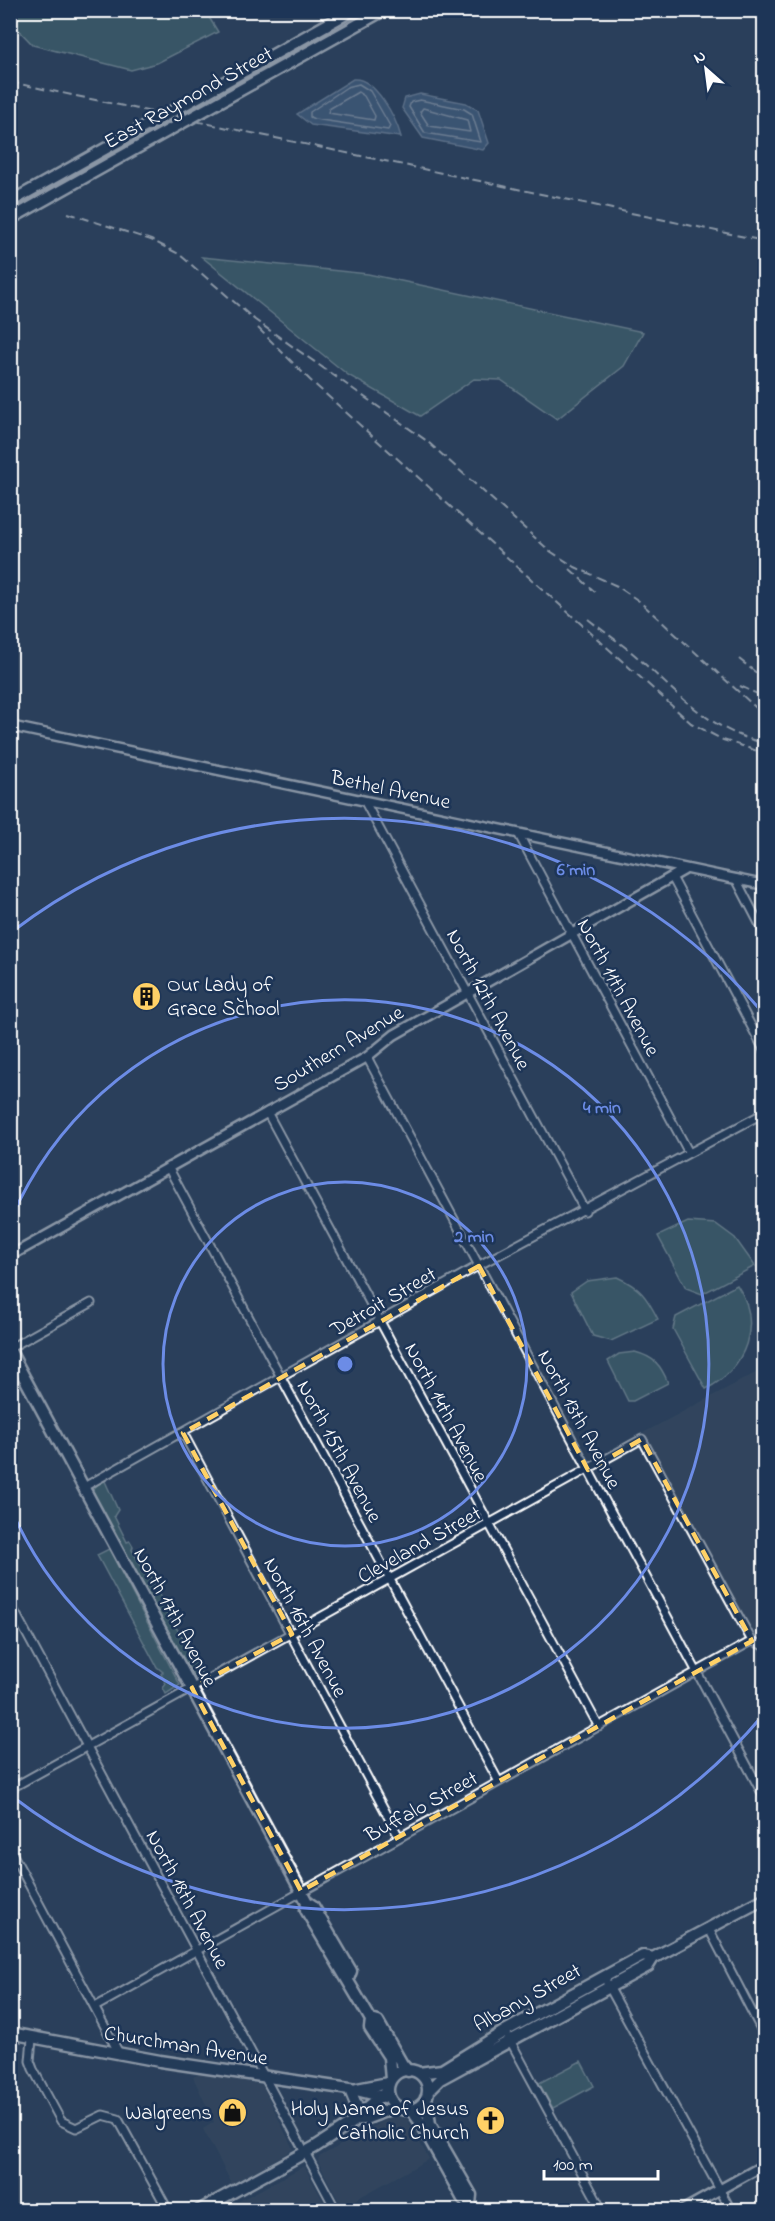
<svg xmlns="http://www.w3.org/2000/svg" width="775" height="2221" font-family="'Indie Flower',sans-serif">
<rect width="100%" height="100%" fill="#2a3f5b"/>
<filter id="ink" filterUnits="userSpaceOnUse"><feTurbulence type="fractalNoise" baseFrequency=".0167" numOctaves="2"/><feDisplacementMap in="SourceGraphic" scale="12" xChannelSelector="R" yChannelSelector="G"/><feConvolveMatrix kernelMatrix="1 2 1 2 8 2 1 2 1" color-interpolation-filters="sRGB"/></filter>
<g filter="url(#ink)">
<path fill="#3a4b60" d="M 759,1371 L 764,1382 L 764,1641 L 755,1637 L 682,1502 L 641,1434 Z
M 204,2072 L 262,2085 L 293,2149 L 232,2184 L 203,2129 L 214,2122 L 193,2077 Z
M 393,2116 L 407,2119 L 429,2159 L 342,2207 L 318,2161 L 319,2157 Z
M 304,2166 L 328,2210 L 223,2210 Z"/>
<path fill="#497073" stroke="#a4b8b9" stroke-width="1.5" d="M 10,11 L 212,11 L 207,14 L 218,32 L 157,63 L 131,70 L 33,45 L 14,25 Z
M 202,257 L 368,274 L 643,332 L 624,366 L 557,419 L 501,380 L 474,379 L 420,416 L 348,375 Z
M 688,1222 L 716,1224 L 735,1238 L 755,1266 L 702,1294 L 686,1288 L 658,1236 Z
M 617,1277 C 641,1288 646,1296 658,1319 L 611,1341 L 593,1336 L 571,1292 L 587,1281 Z
M 737,1285 C 763,1323 746,1369 706,1389 L 673,1329 L 676,1317 Z
M 635,1352 C 654,1357 661,1365 668,1383 L 633,1401 L 628,1401 L 608,1361 L 619,1354 Z
M 104,1479 L 118,1510 L 114,1516 L 127,1542 L 130,1541 L 133,1546 L 132,1550 L 148,1577 L 151,1577 L 163,1602 L 160,1604 L 188,1645 L 202,1675 L 194,1678 L 190,1676 L 91,1491 Z
M 109,1549 L 180,1685 L 166,1694 L 163,1688 L 166,1684 L 161,1674 L 163,1672 L 157,1667 L 97,1555 Z
M 581,2061 L 594,2086 L 553,2108 L 539,2083 Z"/>
<path fill="#506d8f" stroke="#96a7bc" stroke-width="1.5" d="M 353,79 C 375,77 396,118 401,137 L 311,125 L 297,114 Z
M 420,94 L 466,103 L 478,110 L 489,143 L 483,150 L 423,138 L 402,108 L 405,98 Z"/>
<g fill="none" stroke-linecap="round" stroke-linejoin="round">
<path stroke="#b9c5d2" stroke-width="1.5" d="M 359,84 L 370,91 L 390,126 L 388,130 L 314,119 L 310,117 L 310,112 L 347,87 Z
M 358,92 L 364,96 L 375,116 L 374,120 L 328,113 L 329,109 Z
M 420,100 L 464,109 L 472,114 L 481,142 L 425,133 L 409,107 L 411,102 Z
M 423,108 L 467,120 L 470,132 L 429,126 L 420,112 Z"/>
<defs>
<path id="minor" d="M 365,802 L 585,1211
M 519,835 L 689,1153
M 672,877 L 764,1050
M 736,879 L 764,933
M 367,1057 L 764,1797
M 267,1112 L 599,1727
M 168,1167 L 499,1782
M 10,1348 L 91,1303
M 183,1433 L 399,1837
M 84,1487 L 485,1262 L 764,1113
M 10,1603 L 336,2210
M 752,1641 L 764,1646
M 10,1789 L 642,1439 L 752,1641
M 10,1849 L 120,2055
M 709,1929 L 764,2035
M 607,1983 L 731,2210
M 95,2007 L 752,1641
M 505,2031 L 602,2210
M 32,2039 L 30,2061 L 33,2069 L 61,2121 L 76,2128 L 103,2115 L 118,2119 L 168,2210"/>
<path id="tertiary" d="M 10,726 L 764,885
M 10,1256 L 367,1057 L 394,1035 L 684,870
M 683,2210 L 764,2165"/>
<path id="secondary" d="M 10,1351 L 307,1902 L 306,1910 L 371,2020 L 370,2028 L 389,2057 L 391,2079
M 307,1902 L 313,1906 L 351,1971 L 348,1979
M 371,2020 L 378,2022 L 402,2064 L 408,2071
M 10,2033 L 160,2061 L 356,2090 L 388,2098
M388 2090a20 20 0 1 1 40 0a20 20 0 1 1-40 0Z
M 419,2073 L 442,2070 L 505,2031 L 633,1961 L 643,1956 L 653,1958
M 357,2089 L 388,2083
M 350,2090 L 357,2107 L 355,2121
M 429,2090 L 440,2079 L 648,1966 L 653,1958 L 764,1899
M 426,2098 L 430,2124 L 471,2195 L 470,2204
M 410,2108 L 421,2123 L 463,2199 L 473,2210
M 358,2119 L 361,2113 L 386,2092
M 200,2210 L 315,2147 L 358,2119 C 368,2121 385,2109 398,2107"/>
<path id="primary" d="M 207,92 L 353,10
M 228,97 L 384,10"/>
</defs>
<use href="#minor" stroke="#fff" stroke-width="11"/>
<use href="#tertiary" stroke="#fff" stroke-width="13"/>
<use href="#secondary" stroke="#fff" stroke-width="15"/>
<use href="#primary" stroke="#fff" stroke-width="15"/>
<use href="#minor" stroke="#1d3557" stroke-width="7"/>
<use href="#tertiary" stroke="#1d3557" stroke-width="8"/>
<use href="#secondary" stroke="#1d3557" stroke-width="10"/>
<use href="#primary" stroke="#1d3557" stroke-width="10"/>
<path stroke="#fff" stroke-width="2" stroke-dasharray="9 4.5" stroke-linecap="butt" d="M 10,82 L 764,241
M 68,213 L 151,240 L 179,254 L 255,320 L 427,441 L 550,551 L 575,567 L 617,586 L 639,601 L 764,715
M 258,328 L 310,380 L 691,723 L 723,740 L 764,753
M 570,569 L 595,592
M 588,619 C 604,632 621,643 636,656 C 676,692 710,731 764,743
M 739,659 L 764,679
M 740,686 L 764,697"/>
<defs>
<path id="primary-bridge" d="M 10,202 L 207,92
M 10,219 L 228,97"/>
</defs>
<use href="#primary-bridge" stroke="#fff" stroke-width="15" stroke-linecap="butt"/>
<use href="#primary-bridge" stroke="#1d3557" stroke-width="10"/>
</g>
</g>
<path d="M0 0H775V2221H0ZM 479,1266 L 588,1470 L 642,1439 L 752,1641 L 301,1891 L 192,1688 L 292,1634 L 183,1433 Z" fill="#2a3f5b" fill-opacity=".55" fill-rule="evenodd"/>
<path fill="none" stroke="#ffd166" stroke-width="4.5" stroke-dasharray="12 8" stroke-linejoin="round" d="M 479,1266 L 588,1470 L 642,1439 L 752,1641 L 301,1891 L 192,1688 L 292,1634 L 183,1433 Z"/>
<g fill="none" stroke="#6c8ce6" stroke-width="3">
<circle cx="345" cy="1364" r="182"/>
<path d="M11 1219A364 364 0 1 1 11 1509"/>
<path d="M763 1715A546 546 0 0 1 13 1797M13 931A546 546 0 0 1 763 1013"/>
</g>
<defs>
<symbol id="building-disc" viewBox="-11 -11 22 22"><circle r="9.5" fill="#ffd166" stroke="#1d3557"/><path d="M-4-6H4V6H1V3H-1V6H-4ZM-2.5-4.3h1.7v1.8h-1.7ZM.8-4.3h1.7v1.8H.8ZM-2.5-1h1.7V.8h-1.7ZM.8-1h1.7V.8H.8Z" fill="#111"/></symbol>
<symbol id="shop-disc" viewBox="-11 -11 22 22"><circle r="9.5" fill="#ffd166" stroke="#1d3557"/><path d="M-5-2.5h2.3a2.7 3.5 0 0 1 5.4 0H5L5.5 6h-11ZM-1.5-2.5h3a1.5 2.3 0 0 0-3 0Z" fill="#111"/></symbol>
<symbol id="church-disc" viewBox="-11 -11 22 22"><circle r="9.5" fill="#ffd166" stroke="#1d3557"/><path d="M-1.2-6h2.4v3.5h3.3v2.4h-3.3V6h-2.4V-.1h-3.3v-2.4h3.3Z" fill="#111"/></symbol>
</defs>
<g fill-rule="evenodd">
<use href="#building-disc" x="130" y="980" width="33" height="33"/>
<use href="#shop-disc" x="216" y="2096" width="33" height="33"/>
<use href="#church-disc" x="474" y="2104" width="33" height="33"/>
</g>
<g text-anchor="middle" stroke-width="5" stroke-linejoin="round" paint-order="stroke">
<g font-size="21" fill="#fff" stroke="#1d3557">
<text transform="translate(188 97) rotate(-29)" y="7">East Raymond Street</text>
<text transform="translate(391 789) rotate(12)" y="7">Bethel Avenue</text>
<text transform="translate(619 987) rotate(62)" y="7">North 11th Avenue</text>
<text transform="translate(489 999) rotate(62)" y="7">North 12th Avenue</text>
<text transform="translate(338 1048) rotate(-31)" y="7">Southern Avenue</text>
<text transform="translate(383 1301) rotate(-30)" y="7">Detroit Street</text>
<text transform="translate(447 1412) rotate(62)" y="7">North 14th Avenue</text>
<text transform="translate(580 1419) rotate(62)" y="7">North 13th Avenue</text>
<text transform="translate(340 1451) rotate(62)" y="7">North 15th Avenue</text>
<text transform="translate(419 1544) rotate(-29)" y="7">Cleveland Street</text>
<text transform="translate(176 1617) rotate(62)" y="7">North 17th Avenue</text>
<text transform="translate(306 1627) rotate(62)" y="7">North 16th Avenue</text>
<text transform="translate(421 1806) rotate(-29)" y="7">Buffalo Street</text>
<text transform="translate(188 1899) rotate(62)" y="7">North 18th Avenue</text>
<text transform="translate(527 1997) rotate(-29)" y="7">Albany Street</text>
<text transform="translate(186 2045) rotate(9)" y="7">Churchman Avenue</text>
</g>
<g font-size="21" fill="#fff" stroke="#1d3557" text-anchor="end">
<text x="167" y="991" text-anchor="start">Our Lady of<tspan x="167" dy="24">Grace School</tspan></text>
<text x="469" y="2115">Holy Name of Jesus<tspan x="469" dy="24">Catholic Church</tspan></text>
<text x="212" y="2119">Walgreens</text>
</g>
</g>
<circle cx="345" cy="1364" r="9" fill="#6c8ce6" stroke="#1d3557" stroke-width="3"/>
<g font-size="18" text-anchor="middle" font-weight="bold" fill="#6c8ce6" stroke="#1d3557" stroke-width="5" stroke-linejoin="round" paint-order="stroke">
<text x="576" y="875">6 min</text>
<text x="602" y="1113">4 min</text>
<text x="474" y="1242">2 min</text>
</g>
<rect width="775" height="2221" fill="none" stroke="#1d3557" stroke-width="36"/>
<rect x="18" y="18" width="739" height="2185" fill="none" stroke="#fff" stroke-width="2" filter="url(#ink)"/>
<g transform="translate(706 69) rotate(332)" stroke="#1d3557" stroke-width="4.5" paint-order="stroke">
<path d="M0-4.5L10 22L0 15L-10 22Z" fill="#ffffff"/>
<text y="-9" font-size="16" font-weight="bold" text-anchor="middle" fill="#ffffff">N</text>
</g>
<path d="M544 2170v9h114v-9" fill="none" stroke="#ffffff" stroke-width="3"/>
<text x="553" y="2170" font-size="18" fill="#ffffff" stroke="#1d3557" stroke-width="4.5" paint-order="stroke">100 m</text>
</svg>
